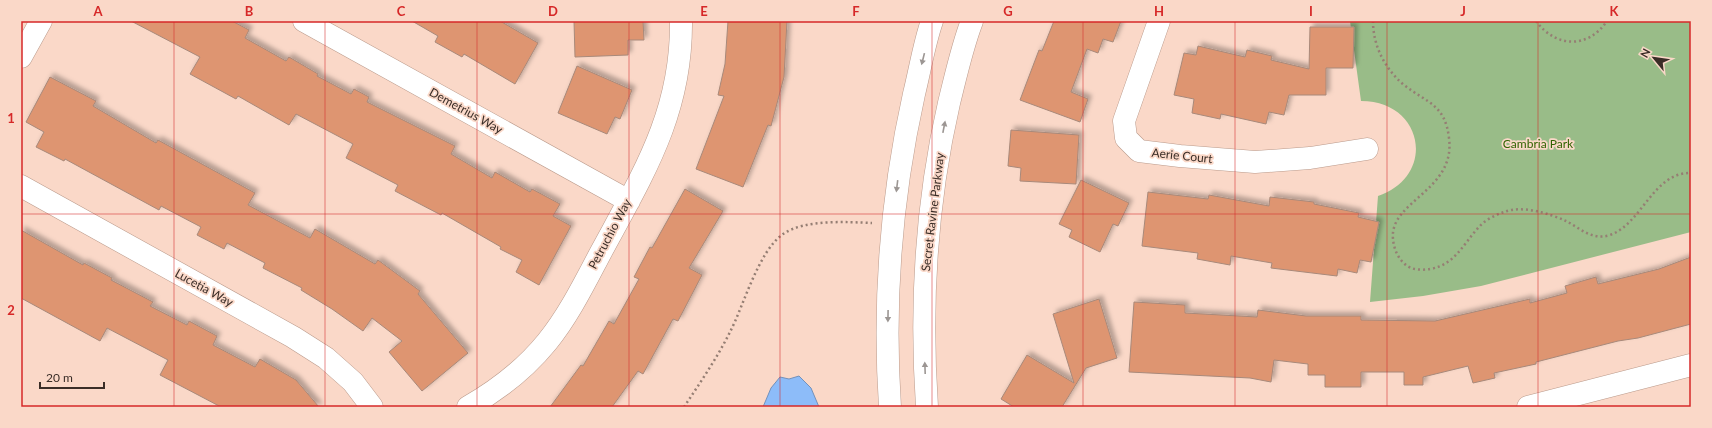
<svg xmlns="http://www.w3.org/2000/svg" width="1712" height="428" font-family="Lato,sans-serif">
<defs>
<filter id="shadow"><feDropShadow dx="3.5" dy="-3.5" stdDeviation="2" flood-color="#0004"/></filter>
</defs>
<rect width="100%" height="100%" fill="#fad8c8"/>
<path fill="#99bc88" d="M 1350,21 L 1691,21 L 1691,232 L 1481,286 L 1423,296 L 1370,302 L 1378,196 C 1437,176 1424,101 1361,101 Z"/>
<path fill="#8dbcf9" stroke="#7491ba" d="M 799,376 L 811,388 L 819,407 L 763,407 L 771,388 L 780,377 L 789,379 Z"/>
<path fill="#de9571" stroke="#a8897a" filter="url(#shadow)" d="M 131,21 L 232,21 L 249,30 L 245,38 L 286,61 L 289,57 L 318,74 L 317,76 L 351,94 L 354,89 L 369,97 L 367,102 L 455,146 L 451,154 L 492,178 L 495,172 L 530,192 L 532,189 L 560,204 L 553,216 L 571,226 L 539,285 L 516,272 L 522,260 L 500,249 L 501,247 L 442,213 L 441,215 L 395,191 L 398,185 L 346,158 L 353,144 L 296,114 L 289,125 L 238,96 L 236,99 L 190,74 L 200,57 Z
M 412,21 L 500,21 L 538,43 L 515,84 L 464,54 L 462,57 L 435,42 L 438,36 Z
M 574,21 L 643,21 L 644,40 L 628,40 L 628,55 L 575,57 Z
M 728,21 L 787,21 L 784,77 L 771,126 L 768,125 L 743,187 L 696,169 L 724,96 L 718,95 L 725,64 Z
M 1054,21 L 1121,21 L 1113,42 L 1103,39 L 1098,53 L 1087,49 L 1071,92 L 1088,99 L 1080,122 L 1020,100 L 1039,50 L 1042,51 Z
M 1310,27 L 1354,27 L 1353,68 L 1326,68 L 1326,95 L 1289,95 L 1284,115 L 1269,112 L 1266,124 L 1221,114 L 1220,119 L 1192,113 L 1194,99 L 1174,95 L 1184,53 L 1196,55 L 1198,46 L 1245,57 L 1247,50 L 1272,56 L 1271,60 L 1309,69 Z
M 577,66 L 632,90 L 620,119 L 615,117 L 607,134 L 558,113 Z
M 50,77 L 96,101 L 93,106 L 156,143 L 158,140 L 255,193 L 248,205 L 310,238 L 315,229 L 375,264 L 378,260 L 420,291 L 418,294 L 468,353 L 422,391 L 389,352 L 402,341 L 372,318 L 363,331 L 332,309 L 301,290 L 302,288 L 263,268 L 265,263 L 227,243 L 224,249 L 197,235 L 201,227 L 161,206 L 159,210 L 65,159 L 64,161 L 36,147 L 44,132 L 26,122 Z
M 1011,130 L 1079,135 L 1076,184 L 1020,181 L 1021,168 L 1008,166 Z
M 1081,180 L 1129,203 L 1118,226 L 1113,224 L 1100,252 L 1069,237 L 1072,230 L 1059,224 Z
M 685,189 L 723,211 L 689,268 L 702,275 L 678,321 L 673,319 L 643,374 L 638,371 L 612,407 L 550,407 L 581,365 L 583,366 L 609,321 L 614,324 L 639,279 L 634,277 L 650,247 L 652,248 Z
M 1148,192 L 1208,199 L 1209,195 L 1269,206 L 1270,197 L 1314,202 L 1314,204 L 1359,213 L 1358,217 L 1379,222 L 1371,262 L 1360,260 L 1357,273 L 1338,269 L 1337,276 L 1271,268 L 1272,263 L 1231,256 L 1230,265 L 1197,259 L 1198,253 L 1142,246 Z
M 21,230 L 83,265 L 84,263 L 112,278 L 111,280 L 153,302 L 150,306 L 187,325 L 189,321 L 217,336 L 213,345 L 255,367 L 260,359 L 296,380 L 319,407 L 221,407 L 160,375 L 168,360 L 107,328 L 100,341 L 21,298 Z
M 1691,257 L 1691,324 L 1638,338 L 1618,341 L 1536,362 L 1536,364 L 1494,373 L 1495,378 L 1473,383 L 1468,366 L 1423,377 L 1423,385 L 1404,385 L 1404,372 L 1361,372 L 1361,387 L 1325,387 L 1325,375 L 1308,375 L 1308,364 L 1274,360 L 1271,382 L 1250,378 L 1129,372 L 1134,302 L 1185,305 L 1185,313 L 1257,317 L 1258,310 L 1306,316 L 1361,316 L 1361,320 L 1435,321 L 1530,299 L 1530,303 L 1567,293 L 1565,286 L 1596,277 L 1598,284 L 1659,269 Z
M 1099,299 L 1117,358 L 1086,368 L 1062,407 L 1014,407 L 1001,399 L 1027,355 L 1074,383 L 1053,314 Z"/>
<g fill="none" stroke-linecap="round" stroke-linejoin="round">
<defs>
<path id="minor" d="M 304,21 L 629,201
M 1159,21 L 1124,121 L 1126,138 L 1139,151 L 1180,156 L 1255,162 L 1310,158 L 1367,149
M 21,57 L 41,21
M 21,186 L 293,337 L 326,358 L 353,382 L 372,407
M 468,407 C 498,390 525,369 547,342 C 569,315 585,282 601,252 C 643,174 682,113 681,21
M 1528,407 L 1691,365"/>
<path id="secondary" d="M 890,407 C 883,302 891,197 914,94 C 920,70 924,44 932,21
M 927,407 C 920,305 926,203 949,103 C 956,75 962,47 972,21"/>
</defs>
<use href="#minor" stroke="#ba9a8b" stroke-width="23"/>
<use href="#secondary" stroke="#ba9a8b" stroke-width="23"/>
<path stroke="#957e73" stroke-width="2.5" stroke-dasharray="2 3" stroke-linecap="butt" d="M 1373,21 C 1373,46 1385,69 1404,85 C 1427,103 1445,104 1449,138 C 1456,191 1389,201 1393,239 C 1394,251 1400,263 1411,268 C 1417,270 1424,270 1430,269 C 1455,265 1463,244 1479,227 C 1485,220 1495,215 1504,212 C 1522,205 1548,213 1566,221 C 1580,228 1592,241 1610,235 C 1642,224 1653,172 1691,173
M 1536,21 C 1556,48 1588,49 1607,21
M 684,407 C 700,383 717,358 730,332 C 744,305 758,252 783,234 C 805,219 847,222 872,223"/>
<use href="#minor" stroke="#fff" stroke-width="22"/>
<use href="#secondary" stroke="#fff" stroke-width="22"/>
</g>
<defs><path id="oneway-solid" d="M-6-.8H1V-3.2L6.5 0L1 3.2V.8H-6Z"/></defs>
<g fill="#9c9693">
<use href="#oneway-solid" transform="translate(923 59) rotate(104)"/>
<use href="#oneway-solid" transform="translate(944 127) rotate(-79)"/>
<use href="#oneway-solid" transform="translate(897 186) rotate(97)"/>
<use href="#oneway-solid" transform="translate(888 316) rotate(91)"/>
<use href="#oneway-solid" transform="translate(925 368) rotate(-92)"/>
</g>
<path fill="none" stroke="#d62828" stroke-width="1" stroke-opacity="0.55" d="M 174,21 L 174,407M 325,21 L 325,407M 477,21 L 477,407M 629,21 L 629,407M 780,21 L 780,407M 932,21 L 932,407M 1083,21 L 1083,407M 1235,21 L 1235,407M 1387,21 L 1387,407M 1538,21 L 1538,407M 21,214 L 1691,214"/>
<g text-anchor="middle" stroke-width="3.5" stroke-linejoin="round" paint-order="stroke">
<g font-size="12" fill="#3a2d27" stroke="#fad8c8">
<text transform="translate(466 111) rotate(29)" y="4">Demetrius Way</text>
<text transform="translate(1182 156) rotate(6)" y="4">Aerie Court</text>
<text transform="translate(933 212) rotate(-83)" y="4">Secret Ravine Parkway</text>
<text transform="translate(610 234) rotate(-62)" y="4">Petruchio Way</text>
<text transform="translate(204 288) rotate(29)" y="4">Lucetia Way</text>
</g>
<g font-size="12" fill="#306402" stroke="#fad8c8">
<text x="1538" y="148">Cambria Park</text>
</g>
</g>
<rect width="1712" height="428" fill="none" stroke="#fad8c8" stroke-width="44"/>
<g transform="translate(1654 58) rotate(299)" stroke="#fad8c8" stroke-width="3" paint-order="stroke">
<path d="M0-3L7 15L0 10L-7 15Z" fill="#3a2d27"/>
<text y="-6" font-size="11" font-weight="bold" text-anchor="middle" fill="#3a2d27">N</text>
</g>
<path d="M40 382v6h64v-6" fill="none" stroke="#3a2d27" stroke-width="2"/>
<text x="46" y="382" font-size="12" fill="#3a2d27" stroke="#fad8c8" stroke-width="3" paint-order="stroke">20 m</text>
<rect x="22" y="22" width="1668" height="384" fill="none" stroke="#d62828" stroke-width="1.5"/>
<g font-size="13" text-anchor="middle" font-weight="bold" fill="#d62828">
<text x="98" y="16">A</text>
<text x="249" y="16">B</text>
<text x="401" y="16">C</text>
<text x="553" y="16">D</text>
<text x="704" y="16">E</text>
<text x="856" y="16">F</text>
<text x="1008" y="16">G</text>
<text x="1159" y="16">H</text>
<text x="1311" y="16">I</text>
<text x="1463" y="16">J</text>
<text x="1614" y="16">K</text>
<text x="11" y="123">1</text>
<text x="11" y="315">2</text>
</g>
</svg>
